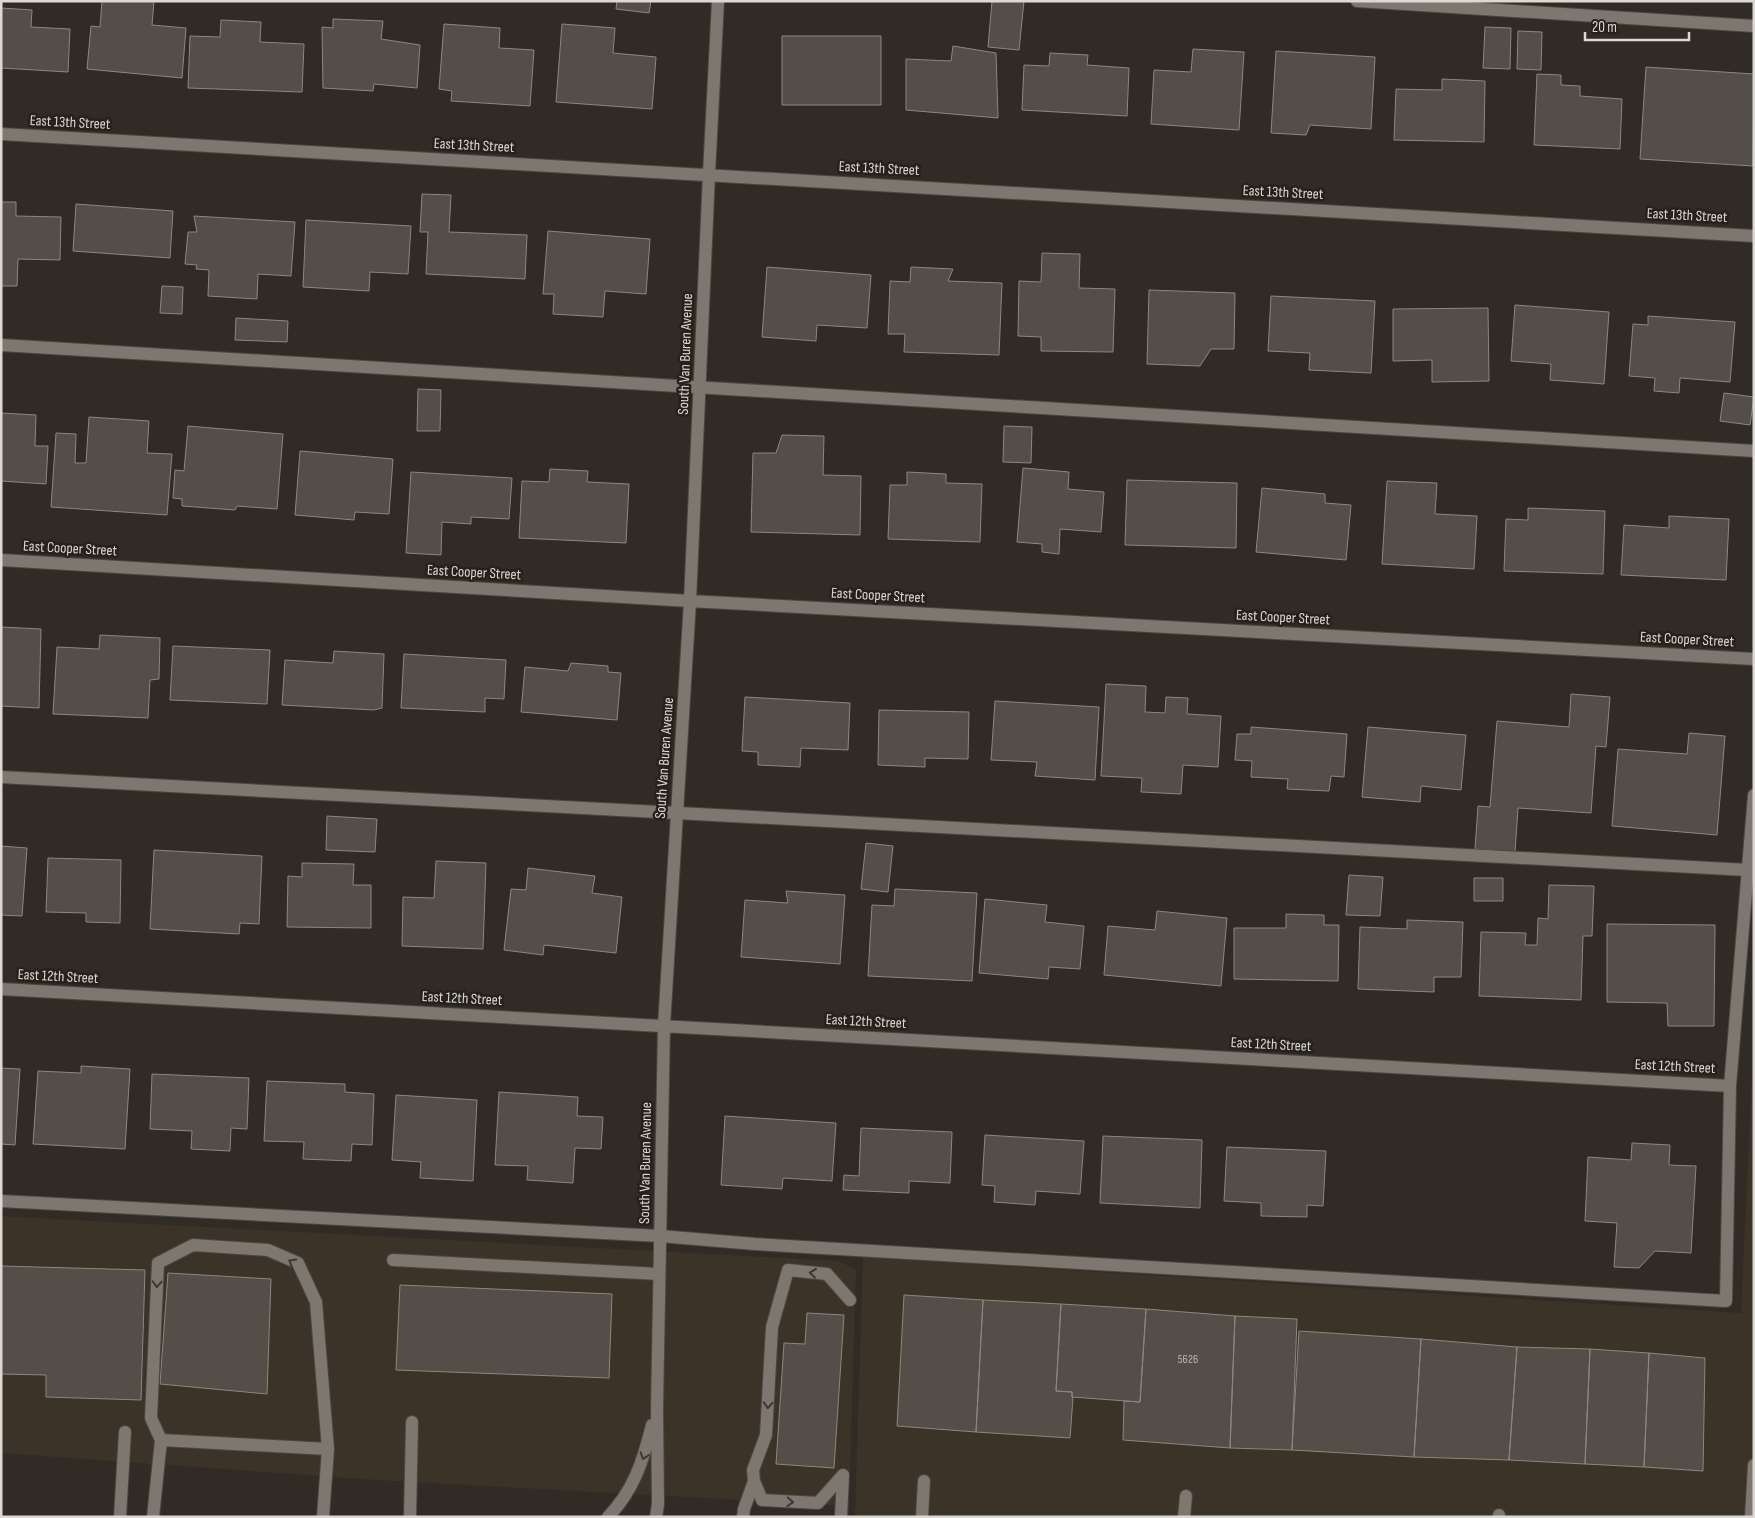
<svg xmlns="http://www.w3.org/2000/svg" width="1755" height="1518" font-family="'Sofia Sans Condensed',sans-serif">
<rect width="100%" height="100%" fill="#302b25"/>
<path fill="#3b3327" d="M 1754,1029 L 1754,1517 L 855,1517 L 863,1257 L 1741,1313 Z
M 1,1216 L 839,1261 L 856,1270 L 849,1506 L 377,1480 L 1,1453 Z"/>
<path fill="#534e47" stroke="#8c877f" d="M 102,1 L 154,1 L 152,25 L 186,28 L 182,78 L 87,69 L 91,26 L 100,27 Z
M 617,1 L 651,1 L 649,13 L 616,9 Z
M 992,1 L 1024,1 L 1019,50 L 988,47 Z
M 1,8 L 32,10 L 31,27 L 70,29 L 68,72 L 1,68 Z
M 333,19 L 383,21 L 381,39 L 420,45 L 417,88 L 374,84 L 373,91 L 323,88 L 322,27 L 333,28 Z
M 221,20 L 261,22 L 260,42 L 304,44 L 302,92 L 188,88 L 190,36 L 220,37 Z
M 444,24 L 500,28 L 499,48 L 534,50 L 530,106 L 451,101 L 452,91 L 439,89 Z
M 562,24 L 615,28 L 613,53 L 656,57 L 652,109 L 556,102 Z
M 1485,27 L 1511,28 L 1510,69 L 1483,68 Z
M 1518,31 L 1542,32 L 1541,70 L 1517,69 Z
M 782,36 L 881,36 L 881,105 L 782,105 Z
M 953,46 L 996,53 L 998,118 L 906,110 L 906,59 L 951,61 Z
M 1193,49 L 1244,52 L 1239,130 L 1151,124 L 1154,70 L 1191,72 Z
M 1276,51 L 1375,57 L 1371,129 L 1310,125 L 1306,135 L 1271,133 Z
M 1050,53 L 1088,55 L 1087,65 L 1129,68 L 1127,116 L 1022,110 L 1024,65 L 1049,66 Z
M 1646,67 L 1754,74 L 1753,166 L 1640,159 Z
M 1537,74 L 1561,75 L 1561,85 L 1580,86 L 1580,96 L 1622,99 L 1620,149 L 1534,145 Z
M 1442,79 L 1485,81 L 1484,142 L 1394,140 L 1396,89 L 1442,90 Z
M 422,194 L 451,195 L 449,232 L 527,235 L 525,279 L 426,274 L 428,232 L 420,232 Z
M 1,202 L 16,202 L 16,216 L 61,217 L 60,260 L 18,259 L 17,286 L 1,286 Z
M 76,204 L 173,211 L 170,258 L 73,251 Z
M 194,216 L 295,222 L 291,276 L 258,274 L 257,299 L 208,296 L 209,270 L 196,269 L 197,265 L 185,264 L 188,232 L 197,232 Z
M 306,220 L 411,226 L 408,274 L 370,272 L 369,291 L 303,287 Z
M 548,231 L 650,239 L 646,294 L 605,291 L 603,317 L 553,314 L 554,294 L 543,294 Z
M 1042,253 L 1080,254 L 1079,288 L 1115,289 L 1113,352 L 1041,351 L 1041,337 L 1018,336 L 1019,281 L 1041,282 Z
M 767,267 L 871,275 L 867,328 L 817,325 L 816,341 L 762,337 Z
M 911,267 L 953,269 L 948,281 L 1002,283 L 999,355 L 904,352 L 905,334 L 888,334 L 890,281 L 910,282 Z
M 162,286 L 183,287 L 182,314 L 160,313 Z
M 1149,290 L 1235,293 L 1234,349 L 1211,349 L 1200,366 L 1147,364 Z
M 1271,296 L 1375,301 L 1371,373 L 1309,370 L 1310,353 L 1268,351 Z
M 1515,305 L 1609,312 L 1604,384 L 1550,380 L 1551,364 L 1511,361 Z
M 1488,308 L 1489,381 L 1432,382 L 1432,360 L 1393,361 L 1393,309 Z
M 1648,316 L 1735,322 L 1730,382 L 1680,378 L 1679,393 L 1654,391 L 1655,378 L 1629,376 L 1633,324 L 1648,325 Z
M 236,318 L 288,321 L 287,342 L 235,340 Z
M 418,389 L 441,390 L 440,431 L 417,431 Z
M 1724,393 L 1754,397 L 1750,425 L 1720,421 Z
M 1,413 L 36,415 L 35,446 L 48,446 L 46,484 L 1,481 Z
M 89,417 L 149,421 L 147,453 L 172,454 L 167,515 L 51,507 L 56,433 L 76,434 L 75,463 L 86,463 Z
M 188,426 L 283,434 L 277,509 L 237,506 L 235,510 L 182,506 L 182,499 L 173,498 L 175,470 L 184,471 Z
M 1004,426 L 1032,427 L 1031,463 L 1003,462 Z
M 782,435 L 824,436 L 823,475 L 861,476 L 860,535 L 751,532 L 753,453 L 776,453 Z
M 300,451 L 393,459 L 389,514 L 355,512 L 354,520 L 295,515 Z
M 1023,468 L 1069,472 L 1068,489 L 1104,492 L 1101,532 L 1060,529 L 1059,554 L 1042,552 L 1042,544 L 1017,542 Z
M 550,469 L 588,471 L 587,482 L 629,484 L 626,543 L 519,538 L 522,481 L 549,482 Z
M 411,472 L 512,478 L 509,519 L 471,517 L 471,524 L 442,522 L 441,555 L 406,553 Z
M 907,472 L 946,474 L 946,483 L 982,484 L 980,542 L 888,539 L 890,485 L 907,485 Z
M 1127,480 L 1237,483 L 1236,548 L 1125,545 Z
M 1387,481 L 1437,483 L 1435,514 L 1477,516 L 1474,569 L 1382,564 Z
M 1262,488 L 1325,494 L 1325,503 L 1351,505 L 1346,560 L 1256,552 Z
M 1528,508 L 1605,511 L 1603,574 L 1504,571 L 1506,519 L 1528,520 Z
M 1669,516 L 1729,519 L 1726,580 L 1621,575 L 1624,525 L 1669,528 Z
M 1,627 L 41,629 L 39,708 L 1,706 Z
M 100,635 L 160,638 L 159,679 L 150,680 L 148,718 L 53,714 L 57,647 L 99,649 Z
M 173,646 L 270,650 L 267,704 L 170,700 Z
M 334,651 L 384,654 L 382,708 L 374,710 L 282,705 L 285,660 L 333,663 Z
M 404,654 L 506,660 L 504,699 L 485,698 L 485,712 L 401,708 Z
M 571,663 L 608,666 L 608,672 L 621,673 L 617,720 L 521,712 L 525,667 L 568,671 Z
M 1106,684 L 1146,686 L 1145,712 L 1165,713 L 1166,697 L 1188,698 L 1187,714 L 1221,716 L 1218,767 L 1183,765 L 1181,794 L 1141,792 L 1142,778 L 1101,776 Z
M 1571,694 L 1610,697 L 1606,747 L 1596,746 L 1591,813 L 1518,808 L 1515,852 L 1475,849 L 1478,806 L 1490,807 L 1497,721 L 1569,727 Z
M 745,697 L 850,703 L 848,750 L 801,748 L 800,767 L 758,765 L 758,752 L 742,751 Z
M 995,701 L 1099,707 L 1095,780 L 1035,776 L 1037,762 L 991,760 Z
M 879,710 L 969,712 L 968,759 L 925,758 L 925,767 L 878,765 Z
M 1251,727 L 1347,734 L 1344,777 L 1331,776 L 1329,791 L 1287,789 L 1288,779 L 1251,777 L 1252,761 L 1235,760 L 1237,734 L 1251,734 Z
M 1368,727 L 1466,735 L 1461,790 L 1421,786 L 1420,802 L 1362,797 Z
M 1689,733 L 1725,736 L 1717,835 L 1612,826 L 1618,749 L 1687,754 Z
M 327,816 L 377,819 L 375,852 L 326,850 Z
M 866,843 L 893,846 L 888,892 L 861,889 Z
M 1,846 L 27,848 L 22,916 L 1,915 Z
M 154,850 L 262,856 L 259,924 L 240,923 L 239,934 L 150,929 Z
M 48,858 L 121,860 L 120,923 L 86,922 L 86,913 L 46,912 Z
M 436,861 L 486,863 L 483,949 L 402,946 L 403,897 L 434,898 Z
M 302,863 L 354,864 L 353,885 L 371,885 L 371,928 L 287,927 L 288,876 L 302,877 Z
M 528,868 L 595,876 L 592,893 L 622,897 L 616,953 L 544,945 L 543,955 L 504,950 L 511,889 L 526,890 Z
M 1349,875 L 1383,877 L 1380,916 L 1346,915 Z
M 1474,878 L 1503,878 L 1503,901 L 1474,901 Z
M 1549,885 L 1594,886 L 1592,936 L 1583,936 L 1581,1000 L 1479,996 L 1481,932 L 1526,933 L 1525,945 L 1537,945 L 1538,918 L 1548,919 Z
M 895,889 L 977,893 L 972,981 L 868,976 L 872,905 L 894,906 Z
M 786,891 L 845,895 L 840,964 L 741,957 L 745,900 L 788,903 Z
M 985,899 L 1047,905 L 1045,922 L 1084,926 L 1080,969 L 1049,967 L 1048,979 L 979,973 Z
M 1157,911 L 1227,918 L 1221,986 L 1104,975 L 1108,926 L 1155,930 Z
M 1286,914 L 1324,915 L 1324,925 L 1339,925 L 1338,981 L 1234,979 L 1234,928 L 1286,928 Z
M 1407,920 L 1463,922 L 1461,977 L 1434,977 L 1434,992 L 1358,989 L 1360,927 L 1407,929 Z
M 1607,924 L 1715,925 L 1714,1026 L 1668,1026 L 1667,1003 L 1607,1002 Z
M 81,1066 L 130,1069 L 125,1149 L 33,1144 L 38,1071 L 81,1073 Z
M 1,1068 L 20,1069 L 15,1145 L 1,1144 Z
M 152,1074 L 249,1078 L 247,1129 L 231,1128 L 230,1151 L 191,1149 L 192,1131 L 150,1129 Z
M 267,1081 L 345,1084 L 345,1092 L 374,1094 L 372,1145 L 352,1144 L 351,1161 L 303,1159 L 304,1142 L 264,1141 Z
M 499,1092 L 578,1097 L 577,1116 L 603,1117 L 601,1149 L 575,1148 L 573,1183 L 527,1180 L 528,1166 L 495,1165 Z
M 396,1095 L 477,1100 L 473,1181 L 420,1178 L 421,1162 L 392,1160 Z
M 725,1116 L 836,1123 L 832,1181 L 783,1178 L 782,1189 L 721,1185 Z
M 861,1128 L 952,1132 L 950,1183 L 909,1181 L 909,1193 L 843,1190 L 844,1175 L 859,1176 Z
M 985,1135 L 1084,1141 L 1080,1194 L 1036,1191 L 1035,1205 L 994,1202 L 995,1186 L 982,1185 Z
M 1103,1136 L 1202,1140 L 1200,1208 L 1100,1203 Z
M 1632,1143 L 1670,1145 L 1669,1165 L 1696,1166 L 1691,1253 L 1655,1251 L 1639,1268 L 1614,1267 L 1617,1223 L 1585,1221 L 1588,1157 L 1631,1160 Z
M 1227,1147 L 1326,1151 L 1323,1206 L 1307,1205 L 1307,1217 L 1261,1216 L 1261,1203 L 1224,1201 Z
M 1,1266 L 145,1270 L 141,1400 L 46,1397 L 46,1375 L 1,1374 Z
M 168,1273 L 271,1279 L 267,1394 L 160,1384 Z
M 400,1285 L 612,1294 L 609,1378 L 396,1370 Z
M 904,1295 L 983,1300 L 976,1432 L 897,1426 Z
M 983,1300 L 1061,1304 L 1056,1391 L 1072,1392 L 1072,1397 L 1073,1398 L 1070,1438 L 976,1432 Z
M 1061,1304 L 1146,1309 L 1140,1402 L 1072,1397 L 1072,1392 L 1056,1391 Z
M 1146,1309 L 1235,1316 L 1230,1448 L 1123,1440 L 1124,1401 L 1140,1402 Z
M 807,1313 L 844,1315 L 834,1468 L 776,1464 L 784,1343 L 805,1344 Z
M 1235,1316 L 1297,1319 L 1292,1450 L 1230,1448 Z
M 1299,1331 L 1421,1339 L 1414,1457 L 1292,1450 Z
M 1421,1339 L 1517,1347 L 1509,1460 L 1414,1457 Z
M 1517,1347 L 1590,1349 L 1585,1464 L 1509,1460 Z
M 1590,1349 L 1649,1353 L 1644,1467 L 1585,1464 Z
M 1649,1353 L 1705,1358 L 1703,1471 L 1644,1467 Z"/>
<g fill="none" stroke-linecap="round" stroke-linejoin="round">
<defs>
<path id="service" d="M 1357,1 L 1754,26
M 1,345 L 1754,451
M 1,777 L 1748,870
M 1,1201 L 660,1236 L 755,1244 L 1726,1301 L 1730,1086 L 1754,795
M 393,1260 L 659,1274
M 161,1440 L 151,1418 L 158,1263 L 193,1245 L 268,1250 L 298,1263 L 316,1302 L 328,1449
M 754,1481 L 762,1500 L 818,1503 L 843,1475
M 120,1517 L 125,1432
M 153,1517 L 161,1440 L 328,1449 L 323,1517
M 410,1517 L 412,1422
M 743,1517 L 744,1509 L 754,1481 L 753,1470 L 766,1435 L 772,1327 L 788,1270 L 827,1274 L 850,1300
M 841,1517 L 843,1475
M 922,1517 L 924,1481
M 1184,1517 L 1186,1496
M 1499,1517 L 1499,1515
M 1751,1517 L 1754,1465"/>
<path id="minor" d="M 1,134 L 1754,236
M 1,560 L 690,601 L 1754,659
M 1,989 L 1730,1086
M 608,1517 C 634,1490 643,1461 652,1425
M 656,1517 L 658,1504 L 657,1408 L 664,1026 L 690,601 L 709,174 L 718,1"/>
</defs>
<use href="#service" stroke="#4b4741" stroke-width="14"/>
<use href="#minor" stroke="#4b4741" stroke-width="14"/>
<use href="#service" stroke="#7d7770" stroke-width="12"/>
<use href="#minor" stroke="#7d7770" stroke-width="12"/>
</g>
<defs><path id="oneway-chevron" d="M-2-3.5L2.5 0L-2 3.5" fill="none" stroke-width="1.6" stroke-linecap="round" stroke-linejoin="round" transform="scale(1.25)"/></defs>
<g stroke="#3c3730">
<use href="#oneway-chevron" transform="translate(292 1262) rotate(-150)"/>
<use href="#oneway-chevron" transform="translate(813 1273) rotate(-174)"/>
<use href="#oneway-chevron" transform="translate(157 1284) rotate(93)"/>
<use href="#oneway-chevron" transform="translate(768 1405) rotate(93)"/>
<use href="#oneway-chevron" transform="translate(644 1456) rotate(108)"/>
<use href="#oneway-chevron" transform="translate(790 1502) rotate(3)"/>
</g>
<g text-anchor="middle" stroke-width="5" stroke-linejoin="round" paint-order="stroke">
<g font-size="12" fill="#bab6b1">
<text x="1188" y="1363">5626</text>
</g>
<g font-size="15" fill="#dcd9d4" stroke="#26221b">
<text transform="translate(70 122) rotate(3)" y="5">East 13th Street</text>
<text transform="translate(474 145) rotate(3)" y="5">East 13th Street</text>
<text transform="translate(879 168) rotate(3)" y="5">East 13th Street</text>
<text transform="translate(1283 192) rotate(3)" y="5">East 13th Street</text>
<text transform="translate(1687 215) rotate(3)" y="5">East 13th Street</text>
<text transform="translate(685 354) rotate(-88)" y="5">South Van Buren Avenue</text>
<text transform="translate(70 548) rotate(3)" y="5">East Cooper Street</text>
<text transform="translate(474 572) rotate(3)" y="5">East Cooper Street</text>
<text transform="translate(878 595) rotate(3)" y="5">East Cooper Street</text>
<text transform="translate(1283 617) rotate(3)" y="5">East Cooper Street</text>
<text transform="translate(1687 639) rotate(3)" y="5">East Cooper Street</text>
<text transform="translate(664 758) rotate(-86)" y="5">South Van Buren Avenue</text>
<text transform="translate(58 976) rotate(3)" y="5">East 12th Street</text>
<text transform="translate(462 998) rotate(3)" y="5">East 12th Street</text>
<text transform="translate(866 1021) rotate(3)" y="5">East 12th Street</text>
<text transform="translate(1271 1044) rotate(3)" y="5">East 12th Street</text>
<text transform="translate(1675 1066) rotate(3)" y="5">East 12th Street</text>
<text transform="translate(645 1163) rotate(-89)" y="5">South Van Buren Avenue</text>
</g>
</g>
<rect width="1755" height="1518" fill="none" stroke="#dcd9d4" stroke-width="5"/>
<path d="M1585 32v8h104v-8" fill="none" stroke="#dcd9d4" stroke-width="2.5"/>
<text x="1592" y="32" font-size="15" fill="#dcd9d4" stroke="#26221b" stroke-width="4" paint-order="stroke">20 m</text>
</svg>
